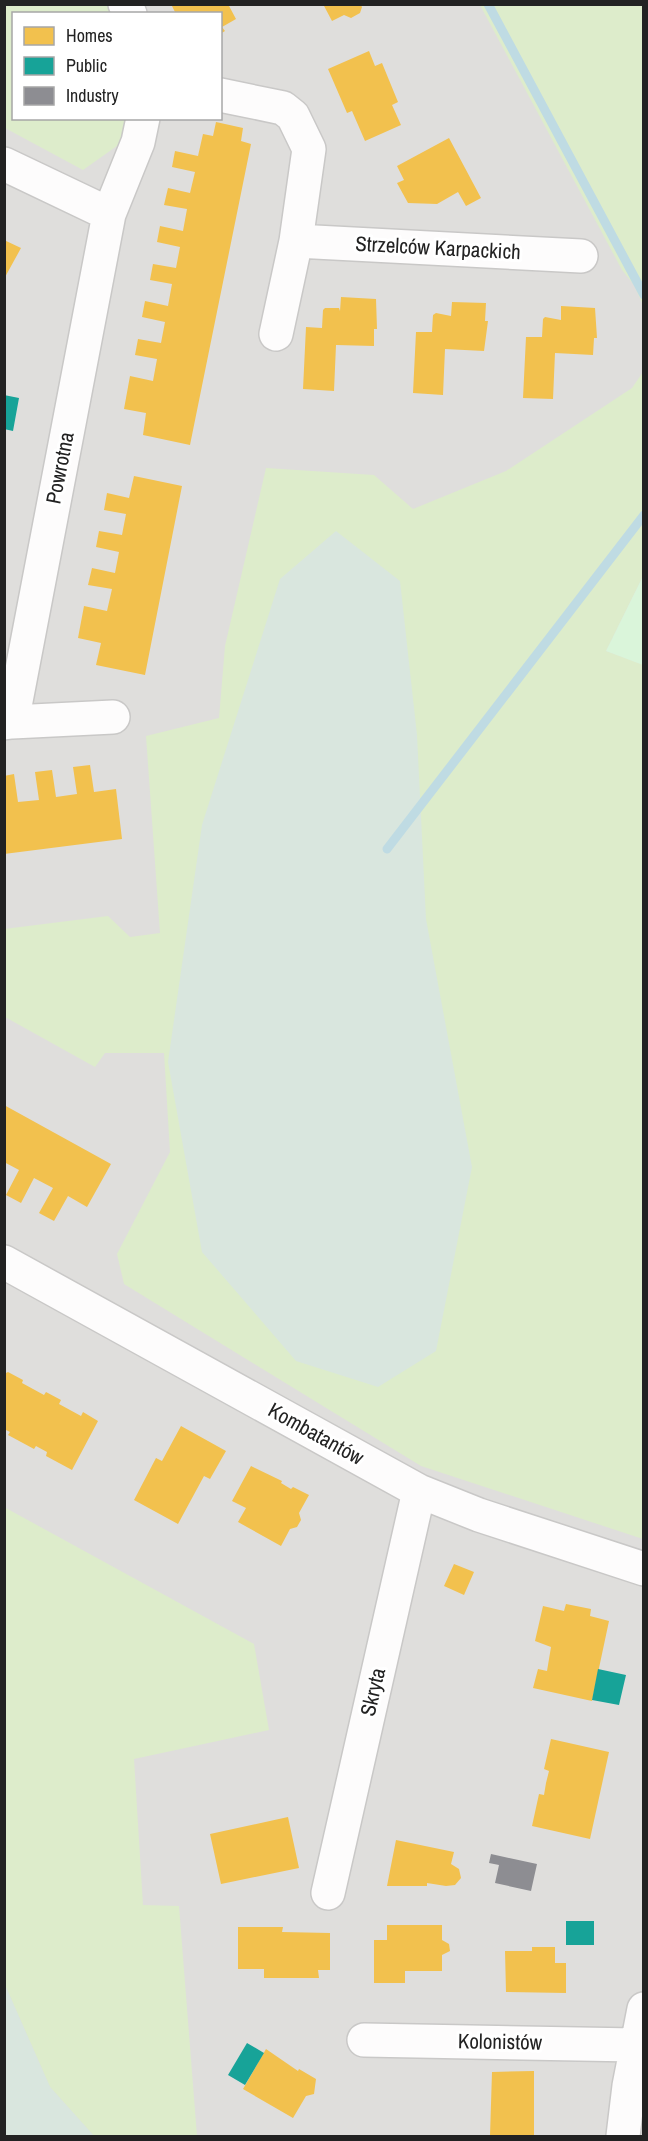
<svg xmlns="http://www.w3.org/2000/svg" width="648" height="2141" font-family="'Archivo Narrow',sans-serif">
<rect width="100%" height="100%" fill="#f0eeeb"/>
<path fill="#dfdedc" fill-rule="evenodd" d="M 5,5 L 643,5 L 643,2136 L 5,2136 ZM 14,14 L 220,14 L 220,118 L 14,118 Z"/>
<path fill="#ddeccb" d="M 4,5 L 109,5 L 114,13 L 14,14 L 14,118 L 128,119 L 124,141 L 83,170 L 5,128 Z
M 480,5 L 643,5 L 643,305 L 634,285 L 622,270 Z
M 643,372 L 643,576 L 606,651 L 644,665 L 643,1539 L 421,1466 L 124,1284 L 117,1254 L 170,1152 L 164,1053 L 105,1053 L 95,1067 L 5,1017 L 4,929 L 108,916 L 130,937 L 160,933 L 146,736 L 219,718 L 225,646 L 266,468 L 374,475 L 413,509 L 506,471 L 632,388 Z
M 4,1507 L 254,1644 L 269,1730 L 134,1759 L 143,1905 L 179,1906 L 197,2136 L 94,2136 L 50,2087 L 5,1985 Z"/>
<path fill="#d9e6de" d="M 336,531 L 400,581 L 417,735 L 426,919 L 472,1167 L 436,1351 L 378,1387 L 296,1361 L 202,1252 L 168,1062 L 202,825 L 280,579 Z
M 5,1985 L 50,2087 L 94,2136 L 5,2136 Z"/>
<path fill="#daf5da" d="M 643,576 L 644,665 L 643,665 L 606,651 Z"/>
<path fill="#f2c14e" d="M 171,4 L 228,4 L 236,19 L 222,27 L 225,31 L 220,34 L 220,14 L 176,14 Z
M 323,4 L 360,4 L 362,7 L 360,13 L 351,18 L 344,15 L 332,21 Z
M 369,51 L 375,66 L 382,63 L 398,102 L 392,105 L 401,125 L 365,141 L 352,111 L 347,113 L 328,69 Z
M 216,122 L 243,128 L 241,141 L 251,144 L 190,445 L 143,435 L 146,413 L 124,409 L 130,376 L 153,381 L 157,359 L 135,355 L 138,339 L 161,343 L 165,322 L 142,317 L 145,301 L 168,306 L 172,284 L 150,280 L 153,264 L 176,268 L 180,247 L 157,242 L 160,226 L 183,231 L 187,209 L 164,205 L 168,188 L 190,193 L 195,172 L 172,167 L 175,151 L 198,156 L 203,134 L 213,136 Z
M 449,138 L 481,198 L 466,206 L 458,192 L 437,204 L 408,203 L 397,183 L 404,180 L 397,166 Z
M 4,240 L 21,248 L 4,279 Z
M 341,297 L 376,299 L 377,329 L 374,329 L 374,346 L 336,345 L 334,391 L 303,389 L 306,327 L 322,328 L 323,310 L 325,308 L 339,308 L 340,311 Z
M 452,302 L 486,303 L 485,321 L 488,321 L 484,351 L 445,349 L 443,395 L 413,393 L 416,332 L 432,332 L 433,315 L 436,313 L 451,316 Z
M 561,306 L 595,308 L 597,338 L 594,338 L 593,355 L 555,353 L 553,399 L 523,398 L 526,337 L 542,337 L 543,319 L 545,317 L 561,320 Z
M 134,476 L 182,486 L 145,675 L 96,665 L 101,643 L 78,638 L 84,606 L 107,611 L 112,589 L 88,585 L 92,568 L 115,573 L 119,552 L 96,547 L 99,531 L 122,535 L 126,514 L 104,510 L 107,493 L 129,498 Z
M 90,765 L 94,792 L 116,789 L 122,839 L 4,854 L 4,776 L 14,774 L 18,802 L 39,800 L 35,772 L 52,770 L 56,797 L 77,794 L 73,767 Z
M 4,1105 L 111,1164 L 87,1207 L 68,1196 L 54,1221 L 39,1213 L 53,1188 L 34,1178 L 21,1203 L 6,1195 L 19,1170 L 4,1162 Z
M 8,1372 L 23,1380 L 22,1383 L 44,1395 L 46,1392 L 61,1400 L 59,1404 L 81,1416 L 83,1412 L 98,1421 L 72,1470 L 46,1456 L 47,1452 L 36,1446 L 34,1449 L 8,1435 L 10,1432 L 4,1429 L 4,1374 Z
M 181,1426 L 226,1451 L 210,1479 L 204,1476 L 178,1524 L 134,1500 L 156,1458 L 162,1461 Z
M 251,1466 L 282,1481 L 281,1483 L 291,1489 L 293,1487 L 309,1495 L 299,1513 L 301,1520 L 297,1527 L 290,1529 L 281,1546 L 238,1522 L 246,1508 L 232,1501 Z
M 454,1564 L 474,1572 L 464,1595 L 444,1586 Z
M 566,1604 L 591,1609 L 590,1616 L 609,1621 L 592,1701 L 533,1688 L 538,1669 L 547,1671 L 551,1647 L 535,1641 L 543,1606 L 564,1611 Z
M 551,1739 L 609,1752 L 590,1839 L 532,1826 L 539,1794 L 544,1795 L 546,1783 L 549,1771 L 544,1769 Z
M 288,1817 L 299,1868 L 221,1884 L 210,1834 Z
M 396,1840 L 454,1852 L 451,1864 L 459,1869 L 461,1878 L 455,1885 L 446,1886 L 427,1883 L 427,1886 L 387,1886 Z
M 387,1925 L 442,1925 L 442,1940 L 449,1944 L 450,1951 L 442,1955 L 442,1971 L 405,1971 L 405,1983 L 374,1983 L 374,1940 L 387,1940 Z
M 238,1927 L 283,1927 L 282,1932 L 330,1933 L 330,1970 L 318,1970 L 319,1978 L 264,1978 L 264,1969 L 238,1969 Z
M 532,1947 L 555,1947 L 555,1963 L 566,1963 L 566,1993 L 506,1992 L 505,1951 L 532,1951 Z
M 266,2049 L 298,2071 L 299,2069 L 316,2079 L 314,2094 L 306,2096 L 293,2118 L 243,2089 Z
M 534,2071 L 534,2136 L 490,2136 L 492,2072 Z"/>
<path fill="#17a398" d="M 4,395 L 19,398 L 13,431 L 4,429 Z
M 598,1669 L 626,1675 L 619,1705 L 592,1700 Z
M 566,1921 L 594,1921 L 594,1945 L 566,1945 Z
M 247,2043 L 264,2053 L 245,2085 L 228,2075 Z"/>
<path fill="#8d8d92" d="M 491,1854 L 537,1864 L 531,1891 L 495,1883 L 499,1865 L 489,1863 Z"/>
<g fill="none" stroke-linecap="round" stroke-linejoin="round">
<path stroke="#bfdbe3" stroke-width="9" d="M 488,4 L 644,295
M 387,849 L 644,515"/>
<defs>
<path id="minor" d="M 125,4 L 130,14
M 220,95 L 283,108 L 293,116 L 309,149 L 296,241 L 276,334
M 4,164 L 109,214 L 12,722 L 4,723
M 109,214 L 138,142 L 143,118
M 296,241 L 581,256
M 12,722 L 113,717
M 4,1262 L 419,1491 L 479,1515 L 644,1569
M 328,1893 L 419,1491
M 364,2040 L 636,2045
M 623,2136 L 629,2086 L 644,2009"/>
</defs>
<use href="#minor" stroke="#c9c8c7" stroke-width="36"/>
<use href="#minor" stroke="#fdfcfc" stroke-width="33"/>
</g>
<g text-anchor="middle" stroke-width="6" stroke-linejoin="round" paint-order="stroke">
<g font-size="21" fill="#222" stroke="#fff">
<text transform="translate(438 248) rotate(3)" y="7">Strzelców Karpackich</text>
<text transform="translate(60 468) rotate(-79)" y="7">Powrotna</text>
<text transform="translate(316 1434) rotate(29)" y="7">Kombatantów</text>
<text transform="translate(373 1692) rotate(-77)" y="7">Skryta</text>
<text transform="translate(500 2042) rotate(1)" y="7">Kolonistów</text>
</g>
</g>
<rect width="648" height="2141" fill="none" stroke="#222222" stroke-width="12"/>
<rect x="12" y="12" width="210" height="108" fill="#ffffff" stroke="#a7a7a7" stroke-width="1.5"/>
<rect x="24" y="27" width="30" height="18" fill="#f2c14e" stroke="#a7a7a7" stroke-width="1.5"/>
<text x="66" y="42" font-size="18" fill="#222222">Homes</text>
<rect x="24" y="57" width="30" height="18" fill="#17a398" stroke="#a7a7a7" stroke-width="1.5"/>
<text x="66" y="72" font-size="18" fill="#222222">Public</text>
<rect x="24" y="87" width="30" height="18" fill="#8d8d92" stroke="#a7a7a7" stroke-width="1.5"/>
<text x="66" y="102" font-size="18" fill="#222222">Industry</text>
</svg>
